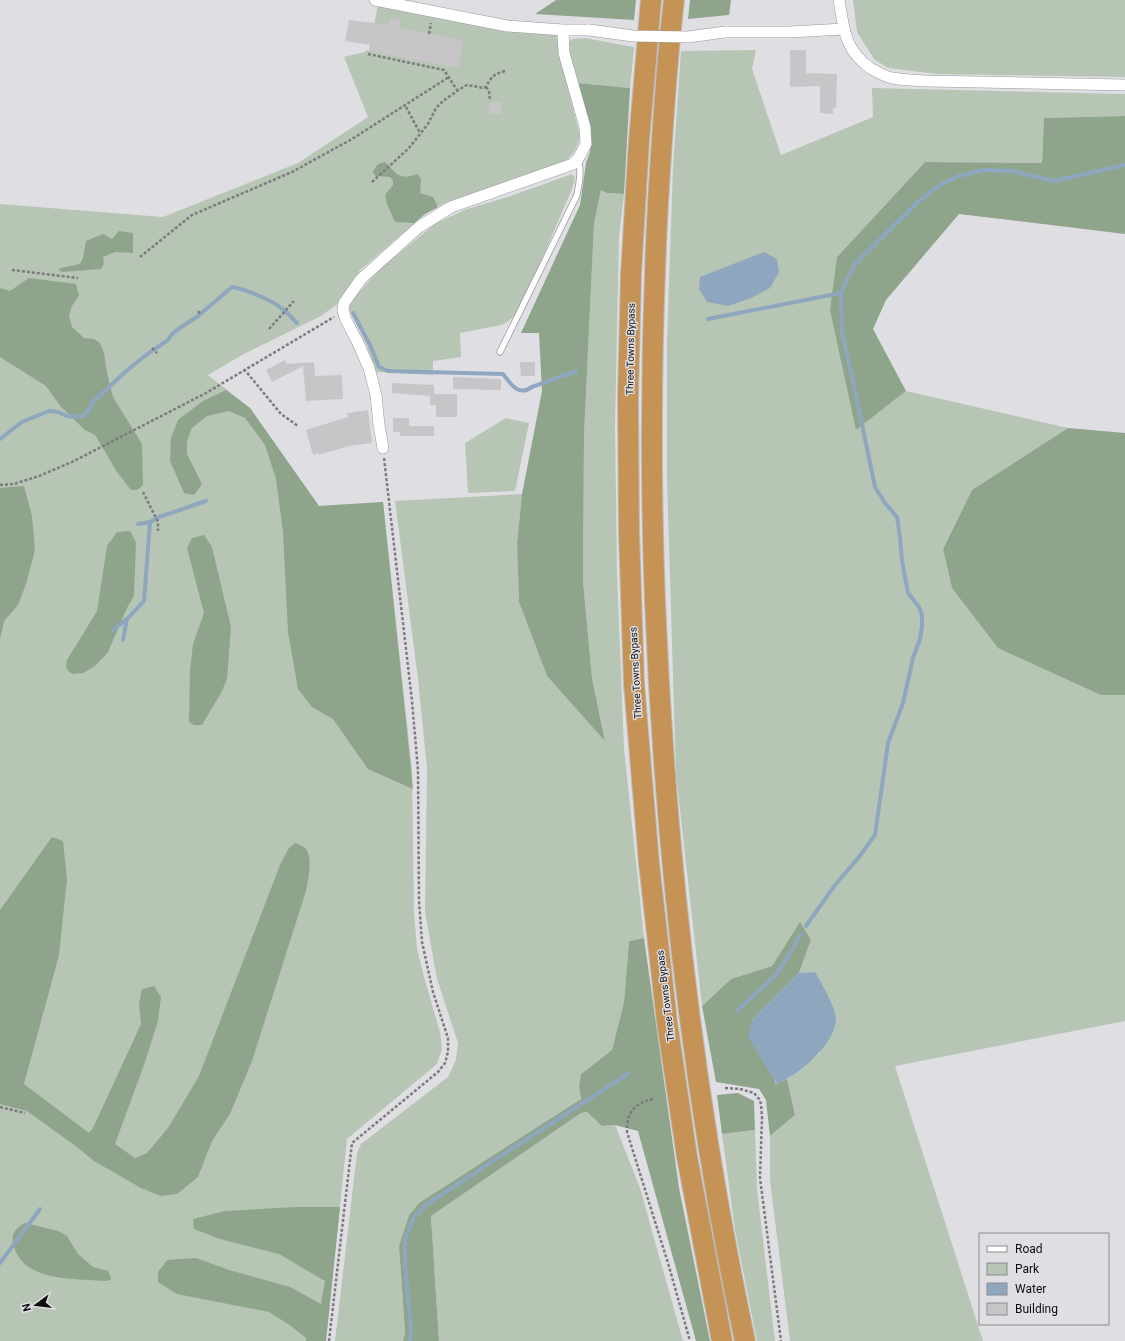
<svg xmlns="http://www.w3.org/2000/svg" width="1125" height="1341" font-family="Roboto,sans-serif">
<rect width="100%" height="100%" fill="#dfdfe3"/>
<path fill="#b7c5b5" d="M 853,0 L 1125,0 L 1125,77 L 936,74 L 888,68 L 874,59 L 857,32 Z
M 378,5 L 514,32 L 556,35 L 560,55 L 580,136 C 578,147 574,152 567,160 L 443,204 L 425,214 L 360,270 L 340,302 L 321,316 L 242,355 L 208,375 L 250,408 L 319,506 L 383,502 L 412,769 L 414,912 L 417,949 L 424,977 L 440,1032 L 442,1049 L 437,1064 L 347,1139 L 326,1341 L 0,1341 L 0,204 L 163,217 L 298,163 L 368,117 L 344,57 L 365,52 L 366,50 L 369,51 Z
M 585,38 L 634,47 L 630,88 L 577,83 L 567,45 L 572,39 Z
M 756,50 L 752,69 L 781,155 L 873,117 L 872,88 L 1125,94 L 1125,116 L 1044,118 L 1042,163 L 925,162 L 837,257 L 856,430 L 906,391 L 1068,428 L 972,490 L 943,549 L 952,588 L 1101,695 L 1125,695 L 1125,1021 L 895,1066 L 983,1341 L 790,1341 L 770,1180 L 770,1136 L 795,1115 L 787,1079 L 820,1053 L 815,972 L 799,973 L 811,940 L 800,923 L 772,966 L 731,979 L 702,1006 L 676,774 L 667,480 L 667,340 L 673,168 L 681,51 Z
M 572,174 L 575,178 L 572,189 L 541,261 L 514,316 L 506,323 L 501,325 L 460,333 L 461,357 L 433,361 L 433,375 L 376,372 L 367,346 L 350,311 L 349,306 L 351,301 L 381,268 L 436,223 L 467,209 L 511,196 Z
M 601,190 L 607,193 L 624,194 L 619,237 L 615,425 L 617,574 L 624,749 L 644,938 L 629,941 L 624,1002 L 612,1050 L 581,1074 L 579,1086 L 581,1099 L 419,1203 L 409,1215 L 399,1246 L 405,1332 L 403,1341 L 335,1341 L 357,1153 L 361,1144 L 448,1077 L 456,1060 L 458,1043 L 437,979 L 425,912 L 427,769 L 418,679 L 395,501 L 522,494 L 517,544 L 519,602 L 547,676 L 605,740 L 592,678 L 583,581 L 584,436 L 594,224 Z
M 506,418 L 529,423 L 515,491 L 468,493 L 465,443 Z
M 588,1112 L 602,1126 L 615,1125 L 640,1188 L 683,1341 L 439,1341 L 431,1216 L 581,1113 Z
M 755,1130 L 757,1189 L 775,1341 L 757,1341 L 735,1230 L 722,1134 Z"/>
<path fill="#8ea58c" d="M 556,0 L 636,0 L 634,20 L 535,14 Z
M 690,0 L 731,0 L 729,15 L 688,19 Z
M 577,83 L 630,88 L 624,194 L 607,193 L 601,190 L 594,224 L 584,436 L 583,581 L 592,678 L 605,741 L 547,676 L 519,602 L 517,544 L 522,494 L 542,391 L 539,333 L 521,333 L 580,205 L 586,163 L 590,152 L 590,135 Z
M 1125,116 L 1125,234 L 959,214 L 886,300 L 873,329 L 906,391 L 856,430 L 830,310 L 837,257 L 925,162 L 1042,163 L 1044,118 Z
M 385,162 C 397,173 398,181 417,174 L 421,179 L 420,193 L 433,197 L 438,207 L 425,214 L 414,223 L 395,222 L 387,204 L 385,195 L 393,185 L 393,181 L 390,177 L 376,176 L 373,173 C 375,166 378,163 385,162 Z
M 119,231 L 133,233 L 133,253 L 115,252 L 103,257 L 104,263 L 101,269 L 62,272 L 58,269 C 83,261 81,272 86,241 L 103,234 L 112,239 Z
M 29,278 L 76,284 L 79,295 L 72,306 L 69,315 L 72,327 L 84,338 L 94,339 L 100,343 L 104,353 L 107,373 L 113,397 L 142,444 L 143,485 L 137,490 L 131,490 L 117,472 L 95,435 L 85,430 L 61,407 L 46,386 L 0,357 L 0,288 L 10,291 Z
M 226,390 L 250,408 L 319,506 L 383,502 L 413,789 L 368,769 L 333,719 L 312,707 L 298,689 L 288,632 L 283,532 L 276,479 L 265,445 L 245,418 L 229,411 L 207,416 L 192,428 L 187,441 L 187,454 L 202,484 L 194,495 L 184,493 L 170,461 L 171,438 L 178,420 L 203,401 Z
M 1068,428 L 1125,433 L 1125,695 L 1101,695 L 998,648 L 952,588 L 943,549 L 972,490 Z
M 24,486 L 32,516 L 35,550 L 26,584 L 18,605 L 4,621 L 0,639 L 0,488 Z
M 130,531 L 136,542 L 134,596 L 127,608 L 108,652 L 95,666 L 83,673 L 73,674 C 67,671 65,667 67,660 L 97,611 L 107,546 L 117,532 Z
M 204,535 L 212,547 L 231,627 L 227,679 L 221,693 L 202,725 L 194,725 L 189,722 L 190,670 L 193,644 L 204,613 L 187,548 L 192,538 Z
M 52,837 L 63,841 L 67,879 L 59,955 L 24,1084 L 89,1133 L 93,1128 L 141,1024 L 139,1003 L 142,989 L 154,986 L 161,997 L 158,1021 L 145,1062 L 115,1144 L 135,1158 L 147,1153 L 168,1128 L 199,1076 L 280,865 L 289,848 L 295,843 C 298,844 301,845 304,847 C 314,855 308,880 306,891 L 252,1061 L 230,1114 L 212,1141 L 198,1177 L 177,1194 L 161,1196 L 141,1188 L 94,1161 L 77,1147 L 27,1111 L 0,1104 L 0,910 Z
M 800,922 L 811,940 L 799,973 L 752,1020 L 776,1084 L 787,1079 L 795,1115 L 770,1136 L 766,1100 L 759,1089 L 716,1082 L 702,1006 L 731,979 L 772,966 Z
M 644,938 L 679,1188 L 710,1341 L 696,1341 L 638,1131 L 615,1125 L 602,1126 L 587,1112 L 581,1113 L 431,1216 L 439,1341 L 403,1341 L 405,1332 L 399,1246 L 409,1215 L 419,1203 L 581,1099 L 579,1086 L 581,1074 L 612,1050 L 624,1002 L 629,941 Z
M 738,1093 L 754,1101 L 755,1130 L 722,1134 L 717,1095 Z
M 296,1207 L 340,1207 L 326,1341 L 306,1341 L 306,1338 L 291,1326 L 269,1312 L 177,1294 L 158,1282 L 158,1272 L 167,1260 L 196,1258 L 229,1270 L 290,1287 L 321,1304 L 325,1281 L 279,1254 L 220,1239 L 194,1229 L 193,1219 L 225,1211 Z
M 25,1223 L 58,1231 L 67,1236 L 78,1254 L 93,1267 L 108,1271 L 111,1277 L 111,1280 L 105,1281 C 74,1278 20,1283 13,1242 C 11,1233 17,1227 25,1223 Z"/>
<path fill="#8ea7bf" d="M 764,252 L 777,259 L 779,272 L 770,288 L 751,298 L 728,306 L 707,302 L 699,289 L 700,277 Z
M 815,972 C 821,982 837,1010 836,1020 C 834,1046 799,1074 777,1084 L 748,1037 L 752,1020 L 799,973 Z"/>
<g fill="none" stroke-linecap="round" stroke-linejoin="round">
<path stroke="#8ea7bf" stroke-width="4" d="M 353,313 L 370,345 L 379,367 L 388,371 L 503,374 C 511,384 518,397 532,387 L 576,371
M 708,319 L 841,293
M 0,439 L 22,422 L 49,411 L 58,412 L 67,416 L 75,417 L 83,416 L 87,412 L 93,402 L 124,373 L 146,355 L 168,340 L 172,334 L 177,330 L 198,316 L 232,287 C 244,289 272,300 281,308 C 287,312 292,318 297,323
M 138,524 L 150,522 L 159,517 L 206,501
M 113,630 L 127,619 L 144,601 L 150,522
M 123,640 L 127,619
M 806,926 L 835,885 L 859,857 L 875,835 L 888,743 L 903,703 L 913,658 L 920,639 L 922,626 L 922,615 L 919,607 L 908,593 L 902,561 L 900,537 L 897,517 L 885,503 L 875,487 L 854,386 L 842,332 L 841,293 L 854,265 L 919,201 L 940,185 L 958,176 L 983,170 L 1012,171 L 1054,181 L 1125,165
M 738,1010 L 775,976 L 784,963 L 801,934
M 0,1263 L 40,1209
M 410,1341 L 411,1328 L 405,1266 L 405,1239 L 414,1217 L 427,1204 L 629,1073"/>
</g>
<path fill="#c8c5c8" d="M 390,18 L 400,20 L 399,28 L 463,40 L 458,68 L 369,51 L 370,45 L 345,41 L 349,20 L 389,25 Z
M 790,50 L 806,50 L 806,73 L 837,74 L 836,108 L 833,108 L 833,114 L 820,113 L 820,86 L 790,87 Z
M 489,102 L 501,102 L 501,114 L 489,114 Z
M 285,360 L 287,364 L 314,362 L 315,376 L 342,375 L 343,399 L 306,401 L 303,366 L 272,382 L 266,370 Z
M 520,362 L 535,362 L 535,376 L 521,376 Z
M 453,377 L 501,379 L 501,390 L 453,389 Z
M 392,383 L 434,385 L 434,394 L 432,394 L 457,394 L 457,417 L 436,417 L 436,405 L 430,405 L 430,396 L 392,393 Z
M 368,410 L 372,443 L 349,446 L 319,455 L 319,453 L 313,455 L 306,430 L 348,417 L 347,413 Z
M 393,418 L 409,418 L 409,426 L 434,426 L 434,436 L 400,436 L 400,432 L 393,432 Z"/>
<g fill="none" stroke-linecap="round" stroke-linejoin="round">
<defs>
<path id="lane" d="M 500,352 L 577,195 C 579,183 582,171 578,159"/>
<path id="street" d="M 375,0 L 507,26 L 563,30
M 839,0 C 844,29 844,49 870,68 C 877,72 884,76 892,78 C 903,80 915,80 926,81 L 1125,85
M 725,32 L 790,32 L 844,29
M 383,448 L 379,425 L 376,395 L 369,368 L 358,343 L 346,320 L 343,311 L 344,303 L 361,279 L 381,261 L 419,227 L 451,207 L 573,164 L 578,159 L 586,144 L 585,127 L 564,53 L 563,30 L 589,30"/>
<path id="highway" d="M 651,0 L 639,141 L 631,274 L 628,396 L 629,532 L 634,684 L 649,863 L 667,1022 L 687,1157 L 722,1341
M 674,0 C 666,67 662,135 658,203 C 651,336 650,469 655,602 C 665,850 693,1098 745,1341"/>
</defs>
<use href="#lane" stroke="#98989c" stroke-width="7"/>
<use href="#street" stroke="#98989c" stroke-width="12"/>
<use href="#highway" stroke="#bbbbbc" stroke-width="22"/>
<path stroke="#7c7c7e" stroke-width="2.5" stroke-dasharray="3 2" stroke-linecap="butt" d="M 429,34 L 431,23
M 368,54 L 444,70 L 457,90
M 486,87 L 489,91 L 490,100
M 406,107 L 420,133
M 372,182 L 409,148 L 428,124 L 436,108 L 443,101 L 460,89 L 467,85 L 484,88 L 486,87 C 491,77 494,74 505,71
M 140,257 L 192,215 L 292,172 L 352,139 L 449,77
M 12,270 L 78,278
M 198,311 L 201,315
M 269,329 L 294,301
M 152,348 L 157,353
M 244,369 L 281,414 L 298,426
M 0,485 L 14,484 L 39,476 L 72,462 L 206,393 L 334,317
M 143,492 L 158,522 L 158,531
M 725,1088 L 740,1089 L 754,1093 L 759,1099 L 761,1104 L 762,1117 L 760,1178 L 781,1341
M 653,1099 C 633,1104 627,1112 627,1132 L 668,1263 L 690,1341
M 0,1107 L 25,1113
M 329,1341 L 352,1143 L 438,1072 L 445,1063 L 448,1052 L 448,1038 L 433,992 L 422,942 L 419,901 L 418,770 L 412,701 L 384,458"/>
<use href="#lane" stroke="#fff" stroke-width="5.5"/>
<use href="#street" stroke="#fff" stroke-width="11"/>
<use href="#highway" stroke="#c69356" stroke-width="20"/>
<defs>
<path id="street-bridge" d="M 589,30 L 633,36 L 688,37 L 725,32"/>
</defs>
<use href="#street-bridge" stroke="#98989c" stroke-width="12" stroke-linecap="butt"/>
<use href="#street-bridge" stroke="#fff" stroke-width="11"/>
</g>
<g text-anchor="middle" stroke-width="3" stroke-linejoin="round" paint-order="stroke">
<g font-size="10" fill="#0d0d0e" stroke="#dfdfe3">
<text transform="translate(630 349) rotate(-89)" y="4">Three Towns Bypass</text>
<text transform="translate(635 673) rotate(-93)" y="4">Three Towns Bypass</text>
<text transform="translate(665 996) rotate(-97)" y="4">Three Towns Bypass</text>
</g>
</g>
<rect x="979" y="1233" width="130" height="92" fill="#dfdfe3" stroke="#8b8b8e"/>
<rect x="987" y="1246" width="20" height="6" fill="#ffffff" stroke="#8b8b8e"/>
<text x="1015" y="1253" font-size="12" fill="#0d0d0e">Road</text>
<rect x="987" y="1263" width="20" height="12" fill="#b7c5b5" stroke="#8b8b8e"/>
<text x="1015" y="1273" font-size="12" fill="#0d0d0e">Park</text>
<rect x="987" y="1283" width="20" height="12" fill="#8ea7bf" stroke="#8b8b8e"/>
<text x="1015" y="1293" font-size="12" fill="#0d0d0e">Water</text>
<rect x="987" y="1303" width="20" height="12" fill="#c8c5c8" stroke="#8b8b8e"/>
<text x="1015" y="1313" font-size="12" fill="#0d0d0e">Building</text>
<g transform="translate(36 1305) rotate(255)" stroke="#dfdfe3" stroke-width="3" paint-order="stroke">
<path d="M0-3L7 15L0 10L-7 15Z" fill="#0d0d0e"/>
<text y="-6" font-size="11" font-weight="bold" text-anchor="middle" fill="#0d0d0e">N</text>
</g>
</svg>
